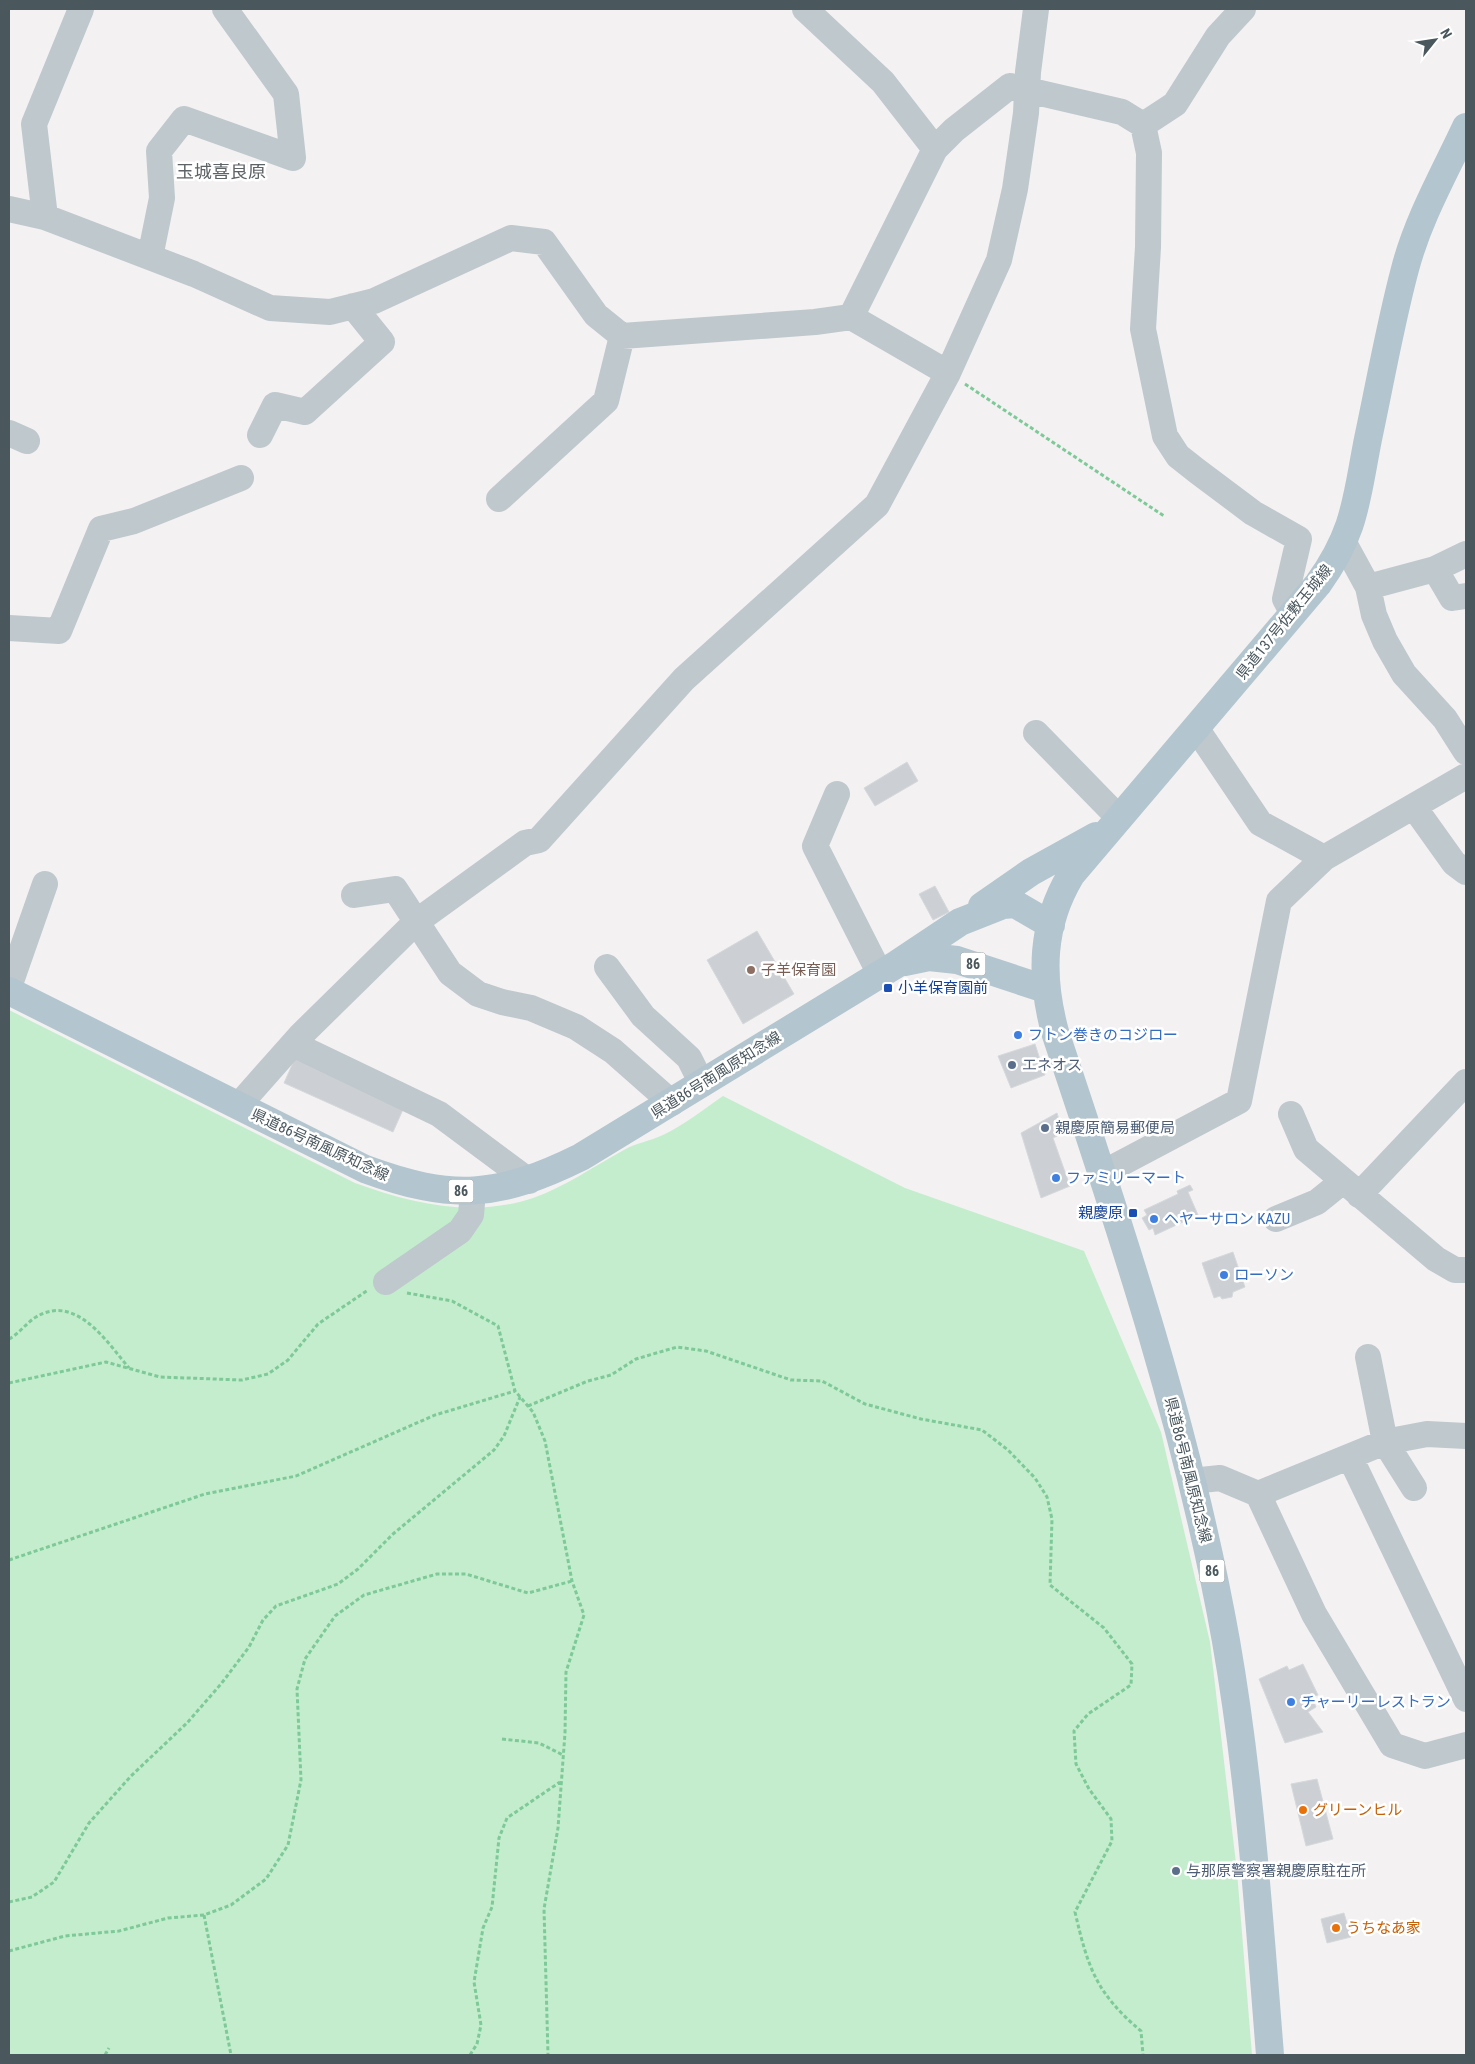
<svg xmlns="http://www.w3.org/2000/svg" width="1475" height="2064" font-family="'Roboto Condensed','Noto Sans JP',sans-serif">
<rect width="100%" height="100%" fill="#f3f1f2"/>
<path fill="#c4edcd" d="M 9,1010 L 355,1183 C 413,1204 473,1218 533,1198 C 565,1187 594,1166 624,1150 C 636,1143 650,1141 663,1135 C 684,1125 704,1109 723,1096 L 905,1188 L 1084,1251 L 1161,1432 L 1210,1642 L 1237,1872 L 1252,2055 L 9,2055 Z"/>
<path fill="#cccfd3" stroke="#d6d9dc" d="M 907,762 L 918,781 L 875,806 L 864,788 Z
M 935,886 L 949,912 L 933,920 L 919,894 Z
M 757,931 L 794,994 L 743,1024 L 707,960 Z
M 1035,1044 L 1045,1075 L 1011,1088 L 998,1056 Z
M 296,1056 L 405,1105 L 393,1132 L 284,1083 Z
M 1057,1113 L 1063,1133 L 1053,1138 L 1070,1186 L 1041,1198 L 1021,1133 Z
M 1190,1185 L 1193,1190 L 1188,1192 L 1198,1215 L 1155,1235 L 1153,1228 L 1149,1230 L 1142,1218 L 1147,1215 L 1144,1210 L 1178,1194 L 1177,1191 Z
M 1233,1252 L 1245,1287 L 1233,1292 L 1232,1297 L 1222,1299 L 1220,1296 L 1214,1298 L 1202,1263 Z
M 1303,1664 L 1318,1695 L 1312,1697 L 1316,1707 L 1308,1712 L 1323,1732 L 1285,1743 L 1259,1679 L 1287,1666 L 1289,1670 Z
M 1317,1779 L 1333,1839 L 1306,1846 L 1291,1784 Z
M 1344,1913 L 1351,1937 L 1327,1943 L 1321,1919 Z"/>
<g fill="none" stroke-linecap="round" stroke-linejoin="round">
<path stroke="#7ec998" stroke-width="3" stroke-dasharray="4 2.5" stroke-linecap="butt" d="M 965,384 L 1164,516
M 407,1293 L 452,1301 L 498,1326 L 515,1391 L 533,1412 L 545,1441 L 572,1581 L 584,1615 L 566,1672 L 565,1733 L 558,1828 L 544,1909 L 548,2055
M 9,1339 C 19,1334 26,1323 36,1317 C 76,1293 107,1342 129,1368
M 9,1383 L 106,1362 L 160,1377 L 242,1380 L 268,1374 L 288,1360 L 318,1324 L 368,1290
M 528,1406 L 588,1381 L 611,1375 L 636,1359 L 677,1347 L 706,1351 L 791,1380 L 822,1381 L 865,1404 L 921,1419 L 982,1430 L 1008,1450 L 1035,1478 L 1047,1497 L 1052,1519 L 1050,1585 L 1104,1628 L 1132,1664 L 1131,1685 L 1088,1714 L 1074,1731 L 1076,1764 L 1089,1789 L 1111,1819 L 1112,1841 L 1075,1912 C 1088,1968 1096,1993 1141,2031 L 1143,2055
M 9,1560 L 205,1494 L 296,1476 L 435,1415 L 515,1391
M 502,1739 L 539,1743 L 563,1755
M 9,1902 L 32,1897 L 54,1882 L 89,1823 L 131,1776 L 187,1723 L 221,1684 L 249,1647 L 263,1620 L 276,1606 L 338,1584 L 358,1569 L 393,1534 L 494,1450 L 504,1436 L 520,1397
M 204,1915 L 231,2055
M 9,1951 L 65,1936 L 119,1931 L 168,1918 L 204,1915 L 231,1905 L 266,1879 L 288,1845 L 301,1780 L 297,1689 L 305,1659 L 335,1616 L 364,1595 L 437,1574 L 466,1574 L 528,1593 L 572,1581
M 105,2055 L 109,2048
M 470,2055 L 477,2044 L 481,2025 L 474,1982 L 483,1928 L 492,1907 L 499,1838 L 507,1818 L 560,1782"/>
<path stroke="#bec8cd" stroke-width="26" d="M 805,9 L 883,82 L 935,149
M 1143,125 L 1175,104 L 1218,36 L 1243,9
M 9,209 L 45,217 L 194,274 L 270,308 L 330,312 L 374,301 L 511,238 L 544,242 L 596,315 L 622,336 L 815,322 L 851,317 L 948,373
M 45,217 L 34,124 L 81,9
M 150,257 L 162,198 L 159,151 L 184,119 L 293,158 L 286,94 L 225,9
M 851,317 L 935,149 L 954,130 L 1010,86 L 1122,112 L 1143,125 L 1149,153 L 1148,247 L 1143,329 L 1165,436 L 1178,456 L 1197,471 L 1253,513 L 1299,539 L 1285,599 L 1293,614
M 9,433 L 27,441
M 260,435 L 275,405 L 305,412 L 382,342 L 353,306
M 499,499 L 606,401 L 622,336
M 1344,543 L 1368,587 L 1374,615 L 1385,641 L 1404,674 L 1445,719 L 1466,752
M 1435,569 L 1452,598 L 1466,596
M 1368,587 L 1435,569 L 1466,554
M 9,628 L 59,631 L 101,529 L 134,521 L 241,478
M 1196,728 L 1260,823 L 1324,858
M 1036,733 L 1119,818
M 837,794 L 815,846 L 880,974
M 1414,807 L 1454,863 L 1466,872
M 354,895 L 395,889 L 450,973 L 478,994 L 502,1002 L 531,1008 L 576,1027 L 613,1051 L 672,1103
M 607,967 L 643,1016 L 689,1058 L 702,1084
M 9,987 L 45,884
M 293,1044 L 439,1114 L 529,1181
M 238,1106 L 300,1036 L 416,922 L 525,843 L 539,840 L 684,679 L 877,505 L 948,373 L 999,260 L 1015,189 L 1026,113 L 1028,72 L 1036,9
M 1291,1114 L 1306,1149 L 1436,1259 L 1455,1270 L 1466,1270
M 1101,1174 L 1239,1101 L 1279,901 L 1324,858 L 1466,776
M 1359,1195 L 1466,1082
M 1276,1219 L 1317,1202 L 1343,1181
M 386,1282 L 460,1231 L 471,1215 L 473,1191
M 1368,1357 L 1385,1442 L 1414,1488
M 1350,1457 L 1466,1699
M 1192,1481 L 1220,1478 L 1258,1494 L 1314,1614 L 1392,1745 L 1425,1756 L 1466,1745
M 1258,1494 L 1385,1442 L 1427,1434 L 1466,1436"/>
<path stroke="#b3c5ce" stroke-width="28" d="M 982,906 L 1031,872 L 1096,836
M 905,962 L 929,957 L 957,960 L 1045,989
M 9,991 L 365,1169 C 452,1201 498,1198 581,1157 L 897,964 L 960,922 L 1003,905 L 1015,904 L 1051,925
M 1270,2055 C 1259,1917 1250,1778 1226,1641 C 1189,1433 1122,1232 1055,1032 C 1040,976 1041,925 1071,875 L 1318,584 C 1356,531 1356,500 1368,439 C 1380,383 1390,325 1405,269 C 1418,219 1444,174 1466,127"/>
</g>
<circle fill="#8d6e63" stroke="#fff" stroke-width="2" cx="751" cy="970" r="5"/>
<g fill="#1a4fb4" stroke="#fff" stroke-width="2">
<rect x="883" y="983" width="10" height="10" rx="2.5"/>
<rect x="1128" y="1208" width="10" height="10" rx="2.5"/>
</g>
<g fill="#3f7fe0" stroke="#fff" stroke-width="2">
<circle cx="1018" cy="1035" r="5"/>
<circle cx="1056" cy="1178" r="5"/>
<circle cx="1154" cy="1219" r="5"/>
<circle cx="1224" cy="1275" r="5"/>
<circle cx="1291" cy="1702" r="5"/>
</g>
<g fill="#5c6f8a" stroke="#fff" stroke-width="2">
<circle cx="1012" cy="1065" r="5"/>
<circle cx="1045" cy="1128" r="5"/>
<circle cx="1176" cy="1871" r="5"/>
</g>
<g fill="#e8710a" stroke="#fff" stroke-width="2">
<circle cx="1303" cy="1810" r="5"/>
<circle cx="1336" cy="1928" r="5"/>
</g>
<g text-anchor="middle" stroke-width="5" stroke-linejoin="round" paint-order="stroke">
<g fill="#fff" stroke="#808a8e" stroke-width="1">
<rect x="960.5" y="952.5" width="25" height="23" rx="4"/>
<rect x="448.5" y="1179.5" width="25" height="23" rx="4"/>
<rect x="1199.5" y="1559.5" width="25" height="23" rx="4"/>
</g>
<g font-size="14" font-weight="bold" fill="#4a585e">
<text x="973" y="969">86</text>
<text x="461" y="1196">86</text>
<text x="1212" y="1576">86</text>
</g>
<g font-size="15" fill="#4a585e" stroke="#fff">
<text transform="translate(1284 622) rotate(-51)" y="5">県道137号佐敷玉城線</text>
<text transform="translate(716 1075) rotate(-32)" y="5">県道86号南風原知念線</text>
<text transform="translate(320 1145) rotate(25)" y="5">県道86号南風原知念線</text>
<text transform="translate(1188 1470) rotate(76)" y="5">県道86号南風原知念線</text>
</g>
<g font-size="15" fill="#785e54" stroke="#fff" text-anchor="start">
<text x="761" y="975">子羊保育園</text>
</g>
<g font-size="15" fill="#164399" stroke="#fff" text-anchor="start">
<text x="898" y="993">小羊保育園前</text>
<text x="1123" y="1218" text-anchor="end">親慶原</text>
</g>
<g font-size="15" fill="#366cbe" stroke="#fff" text-anchor="start">
<text x="1028" y="1040">フトン巻きのコジロー</text>
<text x="1066" y="1183">ファミリーマート</text>
<text x="1164" y="1224">ヘヤーサロン KAZU</text>
<text x="1234" y="1280">ローソン</text>
<text x="1301" y="1707">チャーリーレストラン</text>
</g>
<g font-size="15" fill="#4e5e75" stroke="#fff" text-anchor="start">
<text x="1022" y="1070">エネオス</text>
<text x="1055" y="1133">親慶原簡易郵便局</text>
<text x="1186" y="1876">与那原警察署親慶原駐在所</text>
</g>
<g font-size="15" fill="#c56008" stroke="#fff" text-anchor="start">
<text x="1313" y="1815">グリーンヒル</text>
<text x="1346" y="1933">うちなあ家</text>
</g>
<g font-size="18" fill="#5e6366" stroke="#fff">
<text x="221" y="178">玉城喜良原</text>
</g>
</g>
<rect width="1475" height="2064" fill="none" stroke="#4a585e" stroke-width="20"/>
<g transform="translate(1435 40) rotate(60)" stroke="#ffffff" stroke-width="4" paint-order="stroke">
<path d="M0-4L9 19L0 12L-9 19Z" fill="#4a585e"/>
<text y="-8" font-size="14" font-weight="bold" text-anchor="middle" fill="#4a585e">N</text>
</g>
</svg>
